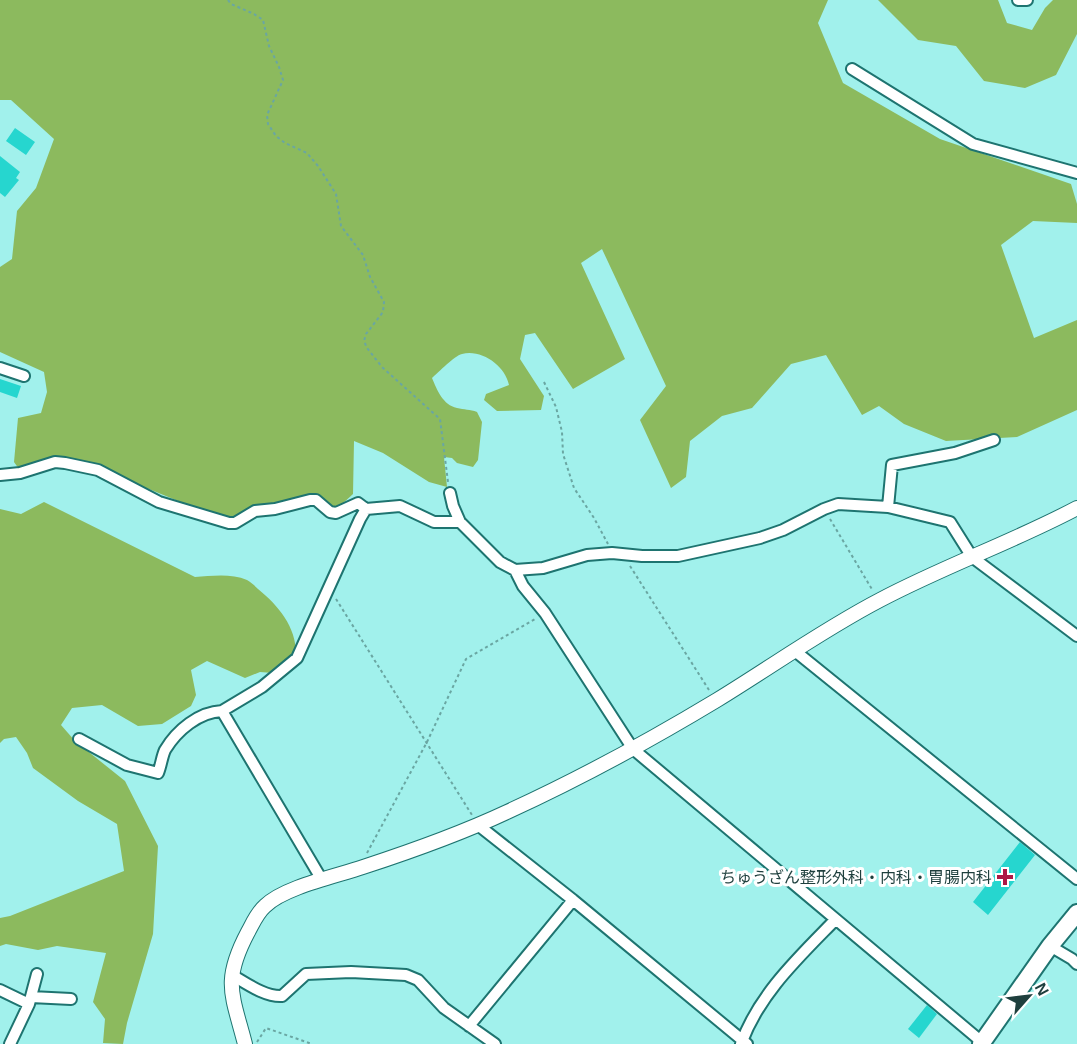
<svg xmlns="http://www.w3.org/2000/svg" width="1077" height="1044" font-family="Arial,'Noto Sans JP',sans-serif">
<rect width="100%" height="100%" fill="#a1f1ec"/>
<path fill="#8cba5e" d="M 0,0 L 828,0 L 818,23 L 843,83 L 940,139 L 1071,184 L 1077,204 L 1077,223 L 1033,221 L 1001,245 L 1034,338 L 1077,320 L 1077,410 L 1017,437 L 946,441 L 904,424 L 879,406 L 862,415 L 826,355 L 791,364 L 752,408 L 722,416 L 690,441 L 686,477 L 671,488 L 640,420 L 666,386 L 602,249 L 581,263 L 625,359 L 573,389 L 535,333 L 525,335 L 520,359 L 544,396 L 541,410 L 497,411 L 484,400 L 486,394 L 509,385 C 505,366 482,349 462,354 C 454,356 439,372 432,378 C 437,390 443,405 457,408 C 464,410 470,409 477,412 L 482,422 L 478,460 L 473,467 L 457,463 L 452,458 L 444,457 L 447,487 L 429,482 L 383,453 L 354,441 L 353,494 C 329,517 336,503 314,496 L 228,519 L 205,512 L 78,460 L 53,458 L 19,469 L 14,462 L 18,418 L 41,413 L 47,392 L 44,372 L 0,352 L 0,267 L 12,259 L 17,211 L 36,188 L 54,139 L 11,100 L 0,100 Z
M 878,0 L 998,0 L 1007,23 L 1032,30 L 1045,8 L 1053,0 L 1077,0 L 1077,34 L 1056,75 L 1025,88 L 984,81 L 956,46 L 918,40 Z
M 44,502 L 195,577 C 211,576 231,573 247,580 C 251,582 255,586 258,589 C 279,606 297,628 296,656 L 273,673 L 260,672 L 245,678 L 207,661 L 191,670 L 196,695 L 191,706 L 162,724 L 138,726 L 102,705 L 72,708 L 61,725 L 75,741 L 125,781 L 158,846 L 153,934 L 127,1023 L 123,1044 L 103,1043 L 105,1019 L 93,1002 L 106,953 L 57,946 L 38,950 L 6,944 L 0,946 L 0,918 L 10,916 L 124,871 L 117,824 L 78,801 L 33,768 L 27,753 L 16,737 L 4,739 L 0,743 L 0,509 L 21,514 Z"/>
<path fill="#26d6cf" d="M 15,128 L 35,142 L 26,155 L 6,141 Z
M 0,156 L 20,172 L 16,178 L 19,180 L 5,197 L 0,193 Z
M 0,379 L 21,386 L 17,398 L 0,392 Z
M 1020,842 L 1035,855 L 988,915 L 973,902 Z
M 927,1005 L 937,1014 L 919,1038 L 908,1029 Z"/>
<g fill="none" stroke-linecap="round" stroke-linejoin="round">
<defs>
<path id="minor" d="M 1018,0 L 1027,0
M 852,69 L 973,144 L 1077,173
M 0,368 L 24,376
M 0,475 L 20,473 L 55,462 L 65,463 L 98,470 L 159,502 L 229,523 L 235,523 L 255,511 L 275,509 L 310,500 L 316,500 L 330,512 L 336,513 L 358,503 L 366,509
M 450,493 L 453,506 L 460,522 L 500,562 L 515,570 L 543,568 L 587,555 L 612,553 L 642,556 L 678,556 L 760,538 L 783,530 L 824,509 L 838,504 L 888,507 L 950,522 L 972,557 L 1077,636
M 888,507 L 892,465 L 955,453 L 994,440
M 515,570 L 523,586 L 545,613 L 633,749 L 982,1042
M 795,651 L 1077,879
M 79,739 L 127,765 L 158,773 C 161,766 162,756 165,750 C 177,730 199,712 222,711
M 478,825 L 573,900 L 747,1044
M 322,880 L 222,711 L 262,687 L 297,658 L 360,519 L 366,509 L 400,506 L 434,522 L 460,522
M 1050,946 L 1072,959 L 1077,964
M 232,975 C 246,983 265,997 282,996 L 306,974 L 351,972 L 406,975 L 418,980 L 444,1008 L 495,1044
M 0,990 L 29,1004
M 31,997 L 71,999
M 469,1026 L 573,900
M 10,1044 L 29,1004 L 37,974
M 741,1044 C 759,994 799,957 835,920"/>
<path id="tertiary" d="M 245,1044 C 232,994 222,981 248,932 C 253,923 257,913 265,906 C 284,887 337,876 363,867 C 412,851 460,834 507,812 C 579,779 649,741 717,700 C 771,667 824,629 880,600 C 944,566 1013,542 1077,508"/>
<path id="secondary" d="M 981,1044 L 1050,946 L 1077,913"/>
</defs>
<use href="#minor" stroke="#1e7470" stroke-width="14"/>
<use href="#tertiary" stroke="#1e7470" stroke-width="16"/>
<use href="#secondary" stroke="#1e7470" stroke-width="20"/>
<path stroke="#6aa6a2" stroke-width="2" stroke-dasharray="3 3" stroke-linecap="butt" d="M 228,0 L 231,4 L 254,14 L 263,20 L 269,46 L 279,67 L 283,80 L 267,115 L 268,124 L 276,136 L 285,143 L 307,153 L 318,166 L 336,194 L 341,226 L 363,255 L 370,277 L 384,302 L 383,312 L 366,334 L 364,341 L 367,348 L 382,367 L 440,419 L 448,482
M 544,382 L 556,407 L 562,432 L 563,454 L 574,488 L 594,518 L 608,544
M 830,519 L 873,591
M 630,566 L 709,690
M 336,599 L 472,815
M 367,853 L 427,742 L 466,659 L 535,619
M 257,1042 L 266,1028 L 312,1044"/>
<use href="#minor" stroke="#fff" stroke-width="10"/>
<use href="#tertiary" stroke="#fff" stroke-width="14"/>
<use href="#secondary" stroke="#fff" stroke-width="16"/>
</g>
<path fill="#ac1846" stroke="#fff" stroke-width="2" d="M1002 868h6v6h6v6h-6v6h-6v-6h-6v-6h6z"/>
<g text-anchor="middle" stroke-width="6" stroke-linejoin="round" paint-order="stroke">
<g font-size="16" fill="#1e3f3d" stroke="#fff" text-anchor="end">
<text x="992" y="883">ちゅうざん整形外科・内科・胃腸内科</text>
</g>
</g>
<g transform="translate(1029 996) rotate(62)" stroke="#ffffff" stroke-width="4.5" paint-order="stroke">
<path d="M0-4.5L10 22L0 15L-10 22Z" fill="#1e3f3d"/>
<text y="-9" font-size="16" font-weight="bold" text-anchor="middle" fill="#1e3f3d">N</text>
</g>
</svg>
